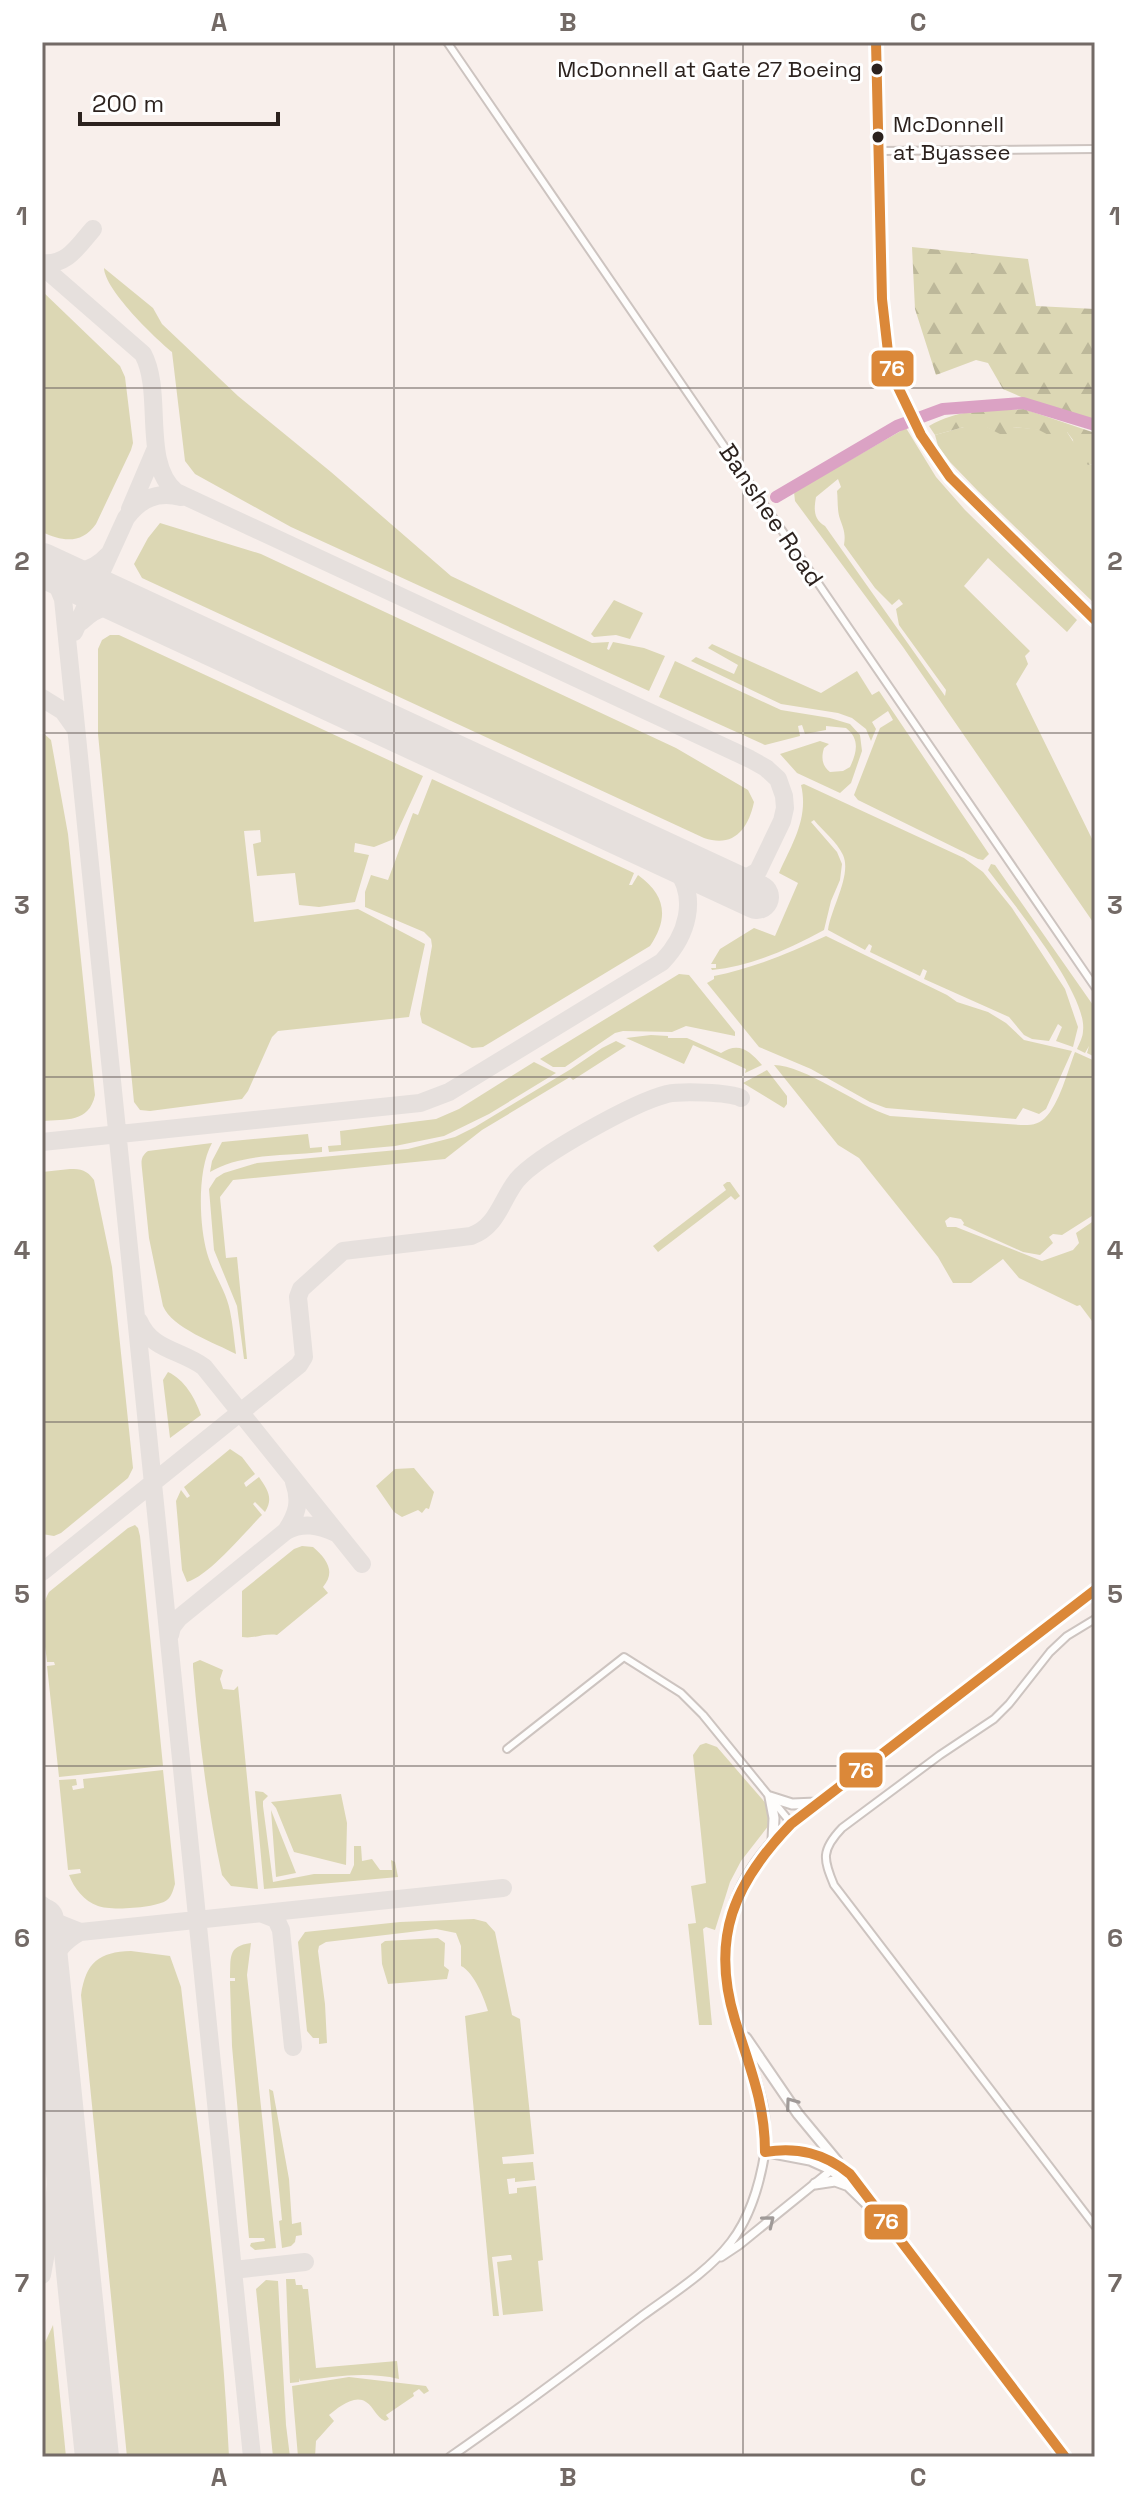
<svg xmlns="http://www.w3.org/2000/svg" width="1137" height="2499" font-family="'Space Grotesk',sans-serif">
<defs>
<pattern id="forest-firs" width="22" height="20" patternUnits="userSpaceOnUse" patternTransform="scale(2)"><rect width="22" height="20" fill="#dcd7b4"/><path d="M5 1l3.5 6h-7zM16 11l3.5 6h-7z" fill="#bdb89a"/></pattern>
</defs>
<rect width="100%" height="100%" fill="#f8efeb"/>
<path fill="#dcd7b4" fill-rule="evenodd" d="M 104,268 L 153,308 L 162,324 L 238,396 L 331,472 L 451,576 L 592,643 L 609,642 L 607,649 L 609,650 L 613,642 L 644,648 L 665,656 L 649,691 L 291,527 L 195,474 L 185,461 L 172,352 C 154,337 105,290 104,268 Z
M 42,291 L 120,366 L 125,377 L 133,443 L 131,450 L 96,524 C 82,544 63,542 42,532 Z
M 964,427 L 987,427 L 1012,439 L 1012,427 L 1067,432 L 1088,465 L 1095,464 L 1095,604 L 978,491 L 950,462 L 938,446 L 935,435 Z
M 906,428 L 936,477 L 965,510 L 1077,620 L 1067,632 L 988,558 L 964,586 L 1030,651 L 1025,656 L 1028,664 L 1016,684 L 1095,845 L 1095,925 L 903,647 L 795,501 L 794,492 ZM 838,479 L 841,487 L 837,491 C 838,499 837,511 840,519 C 843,528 846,533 844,545 L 875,588 L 892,605 L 899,599 L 903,604 L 896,609 L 899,625 L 946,690 L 945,696 L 825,526 C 813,519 814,509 816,497 Z
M 160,523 L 261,554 L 676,748 L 748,790 L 754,802 C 748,830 733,848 704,838 L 142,578 L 134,564 L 148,538 Z
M 614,600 L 643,613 L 630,639 L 616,635 L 594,637 L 591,634 Z
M 110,635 L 119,635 L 423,776 L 394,839 L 374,847 L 355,843 L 354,852 L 369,855 L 355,902 L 319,907 L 299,905 L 295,873 L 257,876 L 253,844 L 261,842 L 260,830 L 244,831 L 254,922 L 358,909 L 425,944 L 409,1017 L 278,1031 L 272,1037 L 248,1091 L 242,1099 L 150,1111 L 140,1110 L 134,1102 L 98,734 L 98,649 L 102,640 Z
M 712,644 L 821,693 L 857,671 L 872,695 L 879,691 L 989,854 L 983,860 L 978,859 L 858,800 L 854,795 L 880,728 L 893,720 L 888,711 L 872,722 L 876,729 L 871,741 L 866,729 L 852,718 L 838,713 L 781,704 L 691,661 L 696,657 L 734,674 L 738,665 L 708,648 Z
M 675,661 L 781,710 L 830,718 L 850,724 L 860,735 L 862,751 L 851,783 L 840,793 L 797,773 L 780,754 L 820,741 L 829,744 L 824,748 C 821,758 822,766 830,772 L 843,771 L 850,767 C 857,752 860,739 846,728 L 826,726 L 826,730 L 805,734 L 802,725 L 798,726 L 800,736 L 765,745 L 659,697 Z
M 42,732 L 51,740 L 68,834 L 95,1095 C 89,1123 66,1119 42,1121 Z
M 432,779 L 634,873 L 629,885 L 632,885 L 638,875 C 666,895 669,918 650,946 L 483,1047 L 472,1048 L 422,1023 L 420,1014 L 432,946 L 431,939 L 424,932 L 365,907 L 365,892 L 371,875 L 388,880 L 413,813 L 418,815 Z
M 804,784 L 964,858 L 983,872 L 1012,908 L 1065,989 L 1078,1027 L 1073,1047 L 1056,1041 L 1062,1027 L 1058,1024 L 1049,1041 L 1032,1039 L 1024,1035 L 1009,1017 L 924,979 L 927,971 L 923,969 L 920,976 L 870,952 L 872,946 L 869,944 L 865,950 L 828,930 C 831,908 852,875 843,855 C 837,842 823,831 814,820 L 811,822 L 837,852 L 842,864 L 840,880 L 831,901 L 824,930 C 789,949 752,966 712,970 L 711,968 L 716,968 L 716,964 L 711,964 L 720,949 L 754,928 L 775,936 L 798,883 L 779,873 C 792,844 809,818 801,785 Z
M 991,864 L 995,865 L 1095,1008 L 1095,1057 L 1087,1053 L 1089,1046 L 1085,1053 L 1077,1049 C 1079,1044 1083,1037 1083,1031 C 1088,994 1011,901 988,870 Z
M 826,936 L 947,995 L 957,1002 L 988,1012 L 1006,1023 L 1024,1040 L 1072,1051 L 1046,1109 L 1039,1114 L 1023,1108 L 1016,1119 L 886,1108 L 870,1102 L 811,1069 L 759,1047 L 707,983 L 714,979 L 714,976 C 754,968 789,953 826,936 Z
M 679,974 L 689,975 L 735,1032 L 735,1036 L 686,1026 L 672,1032 L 623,1031 L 615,1033 L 565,1067 L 553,1067 L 540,1059 Z
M 651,1035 L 668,1036 L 668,1038 L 687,1038 L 721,1053 C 739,1041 750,1051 762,1065 L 745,1073 L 746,1069 L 693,1045 L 684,1064 L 626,1038 Z
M 616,1041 L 626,1046 L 573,1080 L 570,1077 L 482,1130 L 445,1159 L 233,1180 L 220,1197 L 226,1258 L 237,1257 L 247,1359 L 244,1359 L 237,1306 L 214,1250 L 209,1189 L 216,1178 L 224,1173 L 257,1163 L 408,1149 L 455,1137 L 475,1127 L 571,1069 L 602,1048 Z
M 1075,1052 L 1095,1061 L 1095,1214 L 1062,1235 L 1053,1234 L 1049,1237 L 1053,1243 L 1040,1255 L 1023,1252 L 963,1225 L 964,1223 L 961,1219 L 950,1217 L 945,1221 L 947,1227 L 956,1227 L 1042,1261 L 1073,1250 L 1079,1243 L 1076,1233 L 1095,1220 L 1095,1325 L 1080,1305 L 1077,1306 L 1019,1278 L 1003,1259 L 971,1283 L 953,1283 L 938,1257 L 859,1158 L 838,1145 L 774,1065 C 804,1065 857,1105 890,1116 L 1021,1125 C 1030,1125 1038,1125 1045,1118 C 1059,1105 1068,1070 1075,1052 Z
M 534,1062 L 556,1073 L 489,1114 L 444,1136 L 395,1146 L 329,1152 L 328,1146 L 341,1145 L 340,1131 L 436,1119 L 459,1109 Z
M 767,1070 L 787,1096 L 787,1104 L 784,1108 L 743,1083 Z
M 308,1134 L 310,1148 L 322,1147 L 322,1152 C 286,1156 242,1153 210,1172 L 212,1161 L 222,1142 Z
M 212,1143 C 197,1170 199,1224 207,1253 C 213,1274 226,1290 230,1311 C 233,1325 234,1340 236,1354 C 215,1343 172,1328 163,1306 L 149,1238 L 142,1169 C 141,1161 141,1156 148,1151 Z
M 70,1169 C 81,1169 87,1170 94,1180 L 112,1267 L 133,1468 L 128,1478 L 61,1533 L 54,1536 L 42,1534 L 42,1172 Z
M 727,1182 L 730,1182 L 740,1196 L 735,1200 L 731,1196 L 658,1252 L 653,1246 L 726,1190 L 723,1185 Z
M 168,1372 C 185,1380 195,1398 201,1415 L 170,1438 L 163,1380 Z
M 230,1449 L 242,1457 L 255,1474 L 244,1483 L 246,1487 L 259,1477 C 267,1489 274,1498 265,1512 L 255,1502 L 253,1504 L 262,1515 C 245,1532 209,1576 187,1582 L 182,1570 L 176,1501 L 181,1490 L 187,1498 L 190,1496 L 184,1487 Z
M 414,1468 L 434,1492 L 429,1509 L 426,1508 L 422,1513 L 418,1510 L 402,1517 L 394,1512 L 376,1486 L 395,1469 Z
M 135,1525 L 138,1528 L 140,1536 L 163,1766 L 59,1777 L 47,1666 L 55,1665 L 54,1662 L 47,1662 C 45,1641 37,1612 49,1592 L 128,1528 Z
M 302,1546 L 313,1547 C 327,1559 336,1572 323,1587 L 328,1593 L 277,1635 C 264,1633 255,1639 242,1637 L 242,1591 L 294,1549 Z
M 200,1660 L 223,1670 L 220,1679 L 223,1689 L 234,1690 L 238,1686 L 258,1889 L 231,1886 L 222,1875 C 207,1806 199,1737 193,1667 L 193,1663 Z
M 706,1743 L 717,1747 L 768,1806 L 769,1825 L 741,1861 L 730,1882 L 715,1930 L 706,1927 L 703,1929 L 712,2025 L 699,2025 L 688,1924 L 696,1923 L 691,1886 L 706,1883 L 693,1755 L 700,1745 Z
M 163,1770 L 175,1884 C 173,1890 172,1896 167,1900 C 157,1908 110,1911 98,1906 C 84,1901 74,1888 69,1875 L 81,1873 L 80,1869 L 68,1870 L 59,1780 L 76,1779 L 77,1785 L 72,1786 L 73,1790 L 84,1788 L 83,1779 Z
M 255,1791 L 263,1792 L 268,1796 L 263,1801 L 263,1806 L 273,1882 L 314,1874 L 350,1874 L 354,1865 L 354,1846 L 361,1846 L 362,1861 L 372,1859 L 380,1870 L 392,1870 L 391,1860 L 395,1862 L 398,1877 L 264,1889 Z
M 341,1794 L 347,1823 L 346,1865 L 294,1852 L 276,1808 L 271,1802 Z
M 271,1810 L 296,1873 L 276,1877 Z
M 474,1919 L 486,1922 L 495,1932 L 512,2015 L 520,2019 L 534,2154 L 502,2157 L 503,2164 L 533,2162 L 535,2180 L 515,2182 L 515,2178 L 507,2179 L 509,2194 L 517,2193 L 517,2188 L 536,2186 L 543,2260 L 538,2261 L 543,2311 L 503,2315 L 497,2262 L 512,2260 L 511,2255 L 509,2255 L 492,2257 L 499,2316 L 493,2316 L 465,2016 L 488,2011 C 485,2000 474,1972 461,1966 L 461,1946 L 456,1933 L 436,1929 L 326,1942 L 319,1946 L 318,1951 L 325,2004 L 327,2043 L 319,2044 L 319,2038 L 313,2038 L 307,2031 L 298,1942 L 305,1932 L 400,1922 Z
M 438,1938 L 445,1943 L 444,1966 L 449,1970 L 447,1979 L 388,1984 L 382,1964 L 381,1944 L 385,1941 Z
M 251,1943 L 247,1975 L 276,2248 L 255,2250 L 250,2246 L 251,2243 L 265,2241 L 264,2238 L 249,2238 L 232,2046 L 230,1983 L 230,1981 L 235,1981 L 235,1978 L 230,1978 C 231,1958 227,1946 251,1943 Z
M 131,1951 L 170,1956 L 181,1987 C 199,2143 222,2300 229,2457 L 127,2457 L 81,1995 C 86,1962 99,1952 131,1951 Z
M 269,2089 L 273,2091 L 289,2179 L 292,2224 L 301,2222 L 302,2235 L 296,2236 L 295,2242 L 291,2246 L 282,2248 L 279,2221 L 282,2220 Z
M 286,2279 L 295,2279 L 296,2285 L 302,2285 L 303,2289 L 308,2289 L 316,2368 L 397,2361 L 399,2379 C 365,2371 334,2377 300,2381 L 300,2378 L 299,2382 L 290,2383 Z
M 266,2280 L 278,2281 L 286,2425 L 290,2457 L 273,2457 L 256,2289 Z
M 53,2325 L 66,2457 L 42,2457 L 42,2349 Z
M 349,2377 L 426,2386 L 429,2391 L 424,2394 L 419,2389 L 413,2393 L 414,2396 L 386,2415 L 389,2419 L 385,2421 C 376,2417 374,2407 366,2402 C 354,2394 338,2408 329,2415 L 334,2421 L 316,2441 L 315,2457 L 298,2457 L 292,2386 Z"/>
<path fill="url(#forest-firs)" d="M 912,247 L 1028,259 L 1036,306 L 1095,309 L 1095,420 L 1026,399 L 1003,389 L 988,363 L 976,360 L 936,375 L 915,309 Z
M 1024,409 L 1095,433 L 1095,464 L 1088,465 L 1074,454 L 1073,440 L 1067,432 L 1058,440 L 1039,430 L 1013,427 L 1012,440 L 986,427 L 964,427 L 935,435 L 929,426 C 960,408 989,411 1024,409 Z"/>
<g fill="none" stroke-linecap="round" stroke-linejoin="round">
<path stroke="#dba2c4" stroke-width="12" d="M 776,497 L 897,426 L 943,409 L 1023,403 L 1095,425"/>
<path stroke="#e6e0dd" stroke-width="18" d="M 42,263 C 67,266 78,246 93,229
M 42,266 L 143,354 C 164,393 141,463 176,492 L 750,759 L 766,768 L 778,779 L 784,796 L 785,808 L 782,821 L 758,871 L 746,878 L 725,882
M 130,509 L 156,448
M 45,567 L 54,577 L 63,599 L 252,2457
M 45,567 C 70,573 89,576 108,555
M 81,622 C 99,604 115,603 138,610
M 74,632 L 126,518 C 140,499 157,491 181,497
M 42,698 L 63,711 L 75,728
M 42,1142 L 420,1103 L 449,1092 L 662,962 C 687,936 699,898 675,867 C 668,859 659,853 650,846
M 139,1321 C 151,1350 181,1350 204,1367 L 362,1564
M 286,1531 C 297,1514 301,1502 294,1482
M 42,1572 L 299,1365 L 304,1357 L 298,1297 L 301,1289 L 343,1251 L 471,1236 C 498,1226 501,1200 517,1180 C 538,1155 635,1102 667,1094 C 681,1091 729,1092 741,1098
M 170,1635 L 172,1627 L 179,1618 L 286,1531 C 303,1522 318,1525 336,1533
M 42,1905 L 58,1923 L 78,1931
M 263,1914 L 276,1919 L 281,1930 L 293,2047
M 42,1936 L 503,1888
M 47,1972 C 53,1954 63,1941 80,1932
M 233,2270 L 305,2262
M 42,2275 L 54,2207 L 61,2110"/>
<path stroke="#e6e0dd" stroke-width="44" d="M 42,565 L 757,897
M 42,1920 L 97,2457"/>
<defs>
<path id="minor" d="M 447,42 L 1095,987
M 878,151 L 1095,149
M 1095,1619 L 1067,1636 L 1050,1652 L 1009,1704 L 994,1719 L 940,1755 L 842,1828 C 821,1850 823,1859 834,1885 L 1095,2226
M 507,1749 L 624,1657 L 681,1693 L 703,1715 L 791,1823"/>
<path id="tertiary" d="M 721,2257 L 739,2245 L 834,2168
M 450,2457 C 515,2412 579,2364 642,2316 C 672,2294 708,2272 731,2242 C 751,2216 760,2183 765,2152"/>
<path id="primary" d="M 876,42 L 882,299
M 770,1797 L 792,1804 L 816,1803
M 770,1797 L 774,1818 L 773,1840
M 746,2038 L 798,2114 L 837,2161
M 765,2152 C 765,2133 765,2115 760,2097 C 753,2067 740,2039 732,2010 C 712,1933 735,1876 791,1823 L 1095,1590
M 765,2152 C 797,2146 825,2152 850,2174 L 916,2263 L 1065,2457
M 768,2152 L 810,2160 L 832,2170 L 868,2205
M 815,2184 L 835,2181 L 846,2185"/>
</defs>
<use href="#minor" stroke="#cdc4c0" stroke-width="10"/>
<use href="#tertiary" stroke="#cdc4c0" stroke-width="11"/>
<use href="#primary" stroke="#cdc4c0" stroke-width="13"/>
<use href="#minor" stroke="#fefdfc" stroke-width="6"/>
<use href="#tertiary" stroke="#fefdfc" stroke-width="7"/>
<use href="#primary" stroke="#fefdfc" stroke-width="9"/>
<defs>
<path id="bus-1" d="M 876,42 L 882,299 L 888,352 L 897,385 L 921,435 L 950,477 L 1095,620
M 1065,2457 L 850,2174 C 824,2153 798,2147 765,2152 C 765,2102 749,2066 735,2020 C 710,1938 734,1883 791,1824 L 1095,1590"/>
</defs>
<use href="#bus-1" stroke="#fff" stroke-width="16"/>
<use href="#bus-1" stroke="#db8839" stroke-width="10"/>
</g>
<defs><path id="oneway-chevron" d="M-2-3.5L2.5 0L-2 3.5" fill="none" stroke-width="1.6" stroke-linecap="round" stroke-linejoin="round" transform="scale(2)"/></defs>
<g stroke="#a09a98">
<use href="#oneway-chevron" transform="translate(791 2103) rotate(-126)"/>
<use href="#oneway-chevron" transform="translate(769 2221) rotate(-39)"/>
</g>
<path fill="none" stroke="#736a66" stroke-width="2" stroke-opacity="0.55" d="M 394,42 L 394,2457M 743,42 L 743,2457M 42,388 L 1095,388M 42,733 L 1095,733M 42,1077 L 1095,1077M 42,1422 L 1095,1422M 42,1766 L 1095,1766M 42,2111 L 1095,2111"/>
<g fill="#2c221e" stroke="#fff" stroke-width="3">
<circle cx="877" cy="69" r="7"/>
<circle cx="878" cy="137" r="7"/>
</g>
<g text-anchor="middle" stroke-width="6" stroke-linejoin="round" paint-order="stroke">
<g font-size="22" fill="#2c221e" stroke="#fff" text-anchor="end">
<text x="862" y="77">McDonnell at Gate 27 Boeing</text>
<text x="893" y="132" text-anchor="start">McDonnell<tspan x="893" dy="28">at Byassee</tspan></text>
</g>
<g font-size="24" fill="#2c221e" stroke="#fff">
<text transform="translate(771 515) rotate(56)" y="8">Banshee Road</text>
</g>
</g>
<g stroke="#fff" stroke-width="3">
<rect x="870" y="349" width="45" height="39" rx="8" fill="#db8839"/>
<rect x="838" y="1751" width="46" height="38" rx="8" fill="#db8839"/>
<rect x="863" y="2203" width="46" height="38" rx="8" fill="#db8839"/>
</g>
<g font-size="22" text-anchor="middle" font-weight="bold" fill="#fff">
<text x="892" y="376">76</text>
<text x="861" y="1778">76</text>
<text x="886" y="2229">76</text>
</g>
<rect width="1137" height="2499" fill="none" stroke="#ffffff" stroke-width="88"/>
<path d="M80 112v12h198v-12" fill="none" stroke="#2c221e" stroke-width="4"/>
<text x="92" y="112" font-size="24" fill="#2c221e" stroke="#ffffff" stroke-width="6" paint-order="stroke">200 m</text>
<rect x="44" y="44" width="1049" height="2411" fill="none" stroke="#736a66" stroke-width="3"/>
<g font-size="26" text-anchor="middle" font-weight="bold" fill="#736a66">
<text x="219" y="31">A</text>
<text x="568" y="31">B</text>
<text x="918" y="31">C</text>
<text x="22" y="225">1</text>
<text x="1115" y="225">1</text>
<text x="22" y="570">2</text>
<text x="1115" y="570">2</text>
<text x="22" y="914">3</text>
<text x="1115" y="914">3</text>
<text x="22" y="1259">4</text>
<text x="1115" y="1259">4</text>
<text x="22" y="1603">5</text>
<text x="1115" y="1603">5</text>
<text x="22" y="1947">6</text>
<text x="1115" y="1947">6</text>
<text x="22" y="2292">7</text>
<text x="1115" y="2292">7</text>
<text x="219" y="2486">A</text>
<text x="568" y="2486">B</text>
<text x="918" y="2486">C</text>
</g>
</svg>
